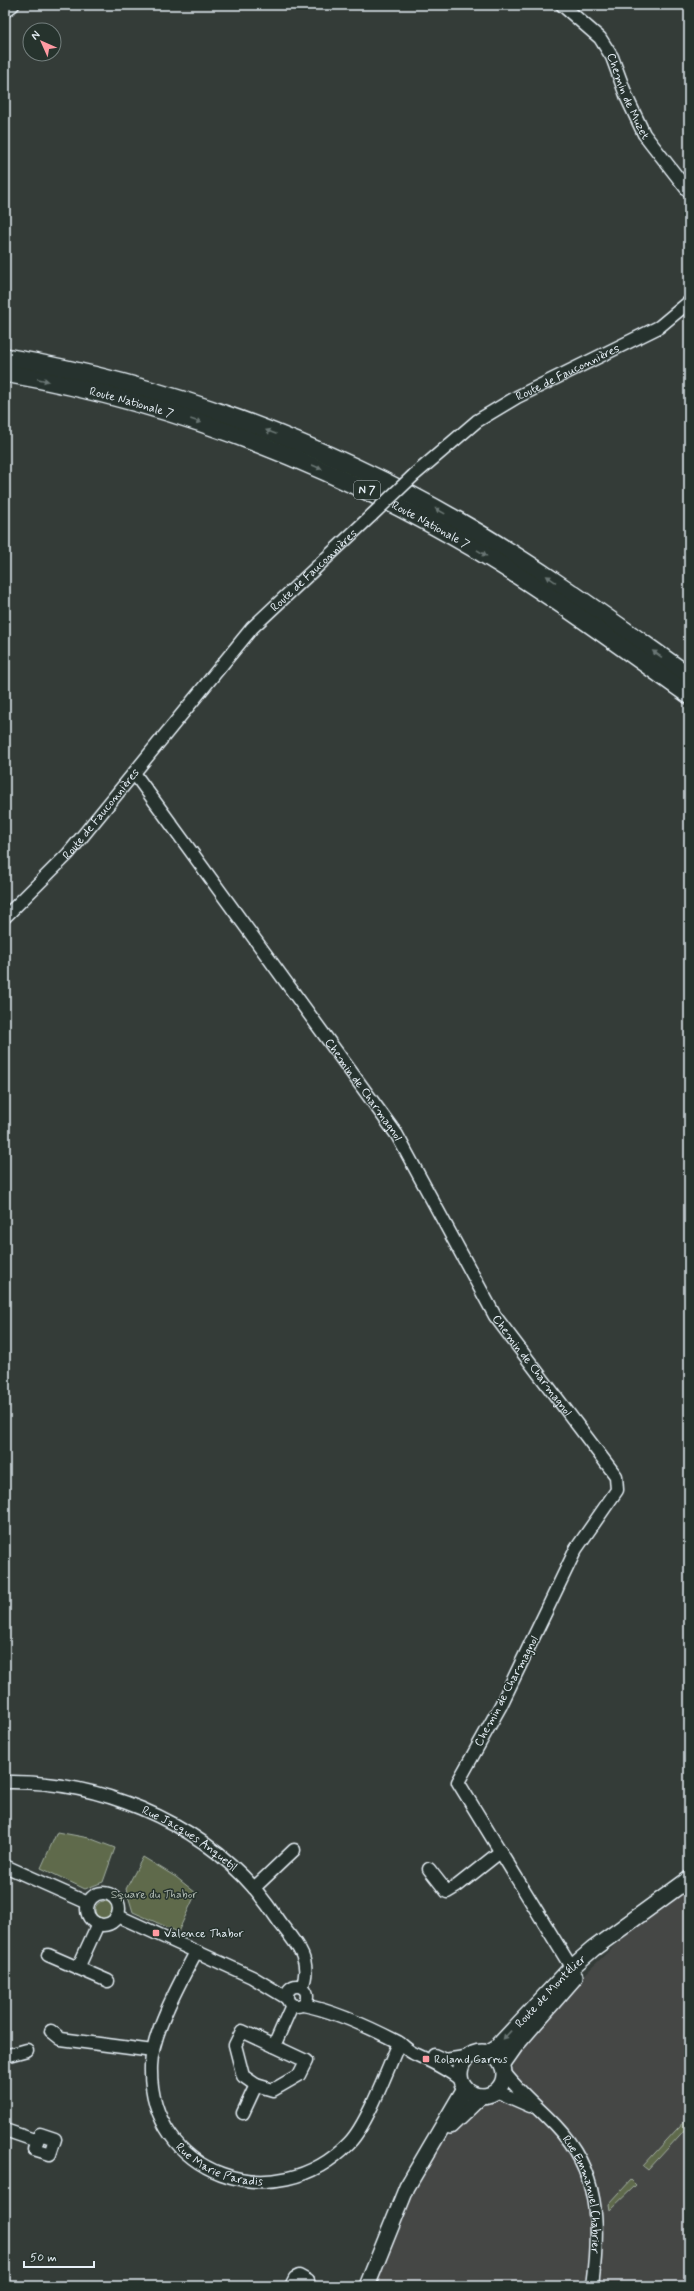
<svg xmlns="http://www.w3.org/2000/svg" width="694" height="2291" font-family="Mynerve,sans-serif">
<rect width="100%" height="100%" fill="#343c38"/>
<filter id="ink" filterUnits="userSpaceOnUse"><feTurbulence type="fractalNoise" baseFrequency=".025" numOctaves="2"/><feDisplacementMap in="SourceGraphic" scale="8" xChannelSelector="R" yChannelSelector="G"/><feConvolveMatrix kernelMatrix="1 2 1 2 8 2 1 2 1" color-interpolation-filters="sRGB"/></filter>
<g filter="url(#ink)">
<path fill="#444645" d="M 689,1888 L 689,2286 L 375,2286 L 408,2203 L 424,2171 L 439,2147 L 478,2103 L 496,2101 L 506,2089 L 517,2056 L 580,1979 L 619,1941 L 673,1898 Z"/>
<path fill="#5e6b4c" stroke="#a3aea2" d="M 57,1832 L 89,1838 L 115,1848 L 103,1882 L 85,1889 L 41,1868 Z
M 143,1857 L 176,1877 L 196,1893 L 178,1932 L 133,1912 L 126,1889 Z
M95 1910a9 9 0 1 1 18 0a9 9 0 1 1-18 0Z
M 689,2116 L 689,2125 L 648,2170 L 643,2166 Z
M 631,2180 L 636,2185 L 610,2210 L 609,2204 Z"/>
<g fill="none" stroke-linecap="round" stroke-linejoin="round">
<defs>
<g id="minor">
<path id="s1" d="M 562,5 L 600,38 L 612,57 L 627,98 L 644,134 L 689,192"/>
<path d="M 5,11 L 13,5"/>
<path id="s2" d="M 414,475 L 477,421 L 517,397 L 659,327 L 689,302"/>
<path id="s3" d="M 134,773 L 397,1135 L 495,1316 L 616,1476 L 617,1490 L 576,1549 L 501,1705 L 458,1782 L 568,1962 L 573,1975"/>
<path id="s4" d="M 5,917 L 68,854 L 252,628 L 372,515"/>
<path id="s5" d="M 5,1782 C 96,1780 194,1819 255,1889 C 264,1900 272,1911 280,1923 C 296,1943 313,1961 302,1987"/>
<path d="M 5,1866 L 88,1903"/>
<path d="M 429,1869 L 447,1892 L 457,1886 L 500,1852"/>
<path d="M 254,1888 L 294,1850"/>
<circle cx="103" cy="1909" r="16"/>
<path d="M 118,1916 L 252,1977 L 287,1998"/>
<path id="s6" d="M 196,1952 C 180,1982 152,2033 151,2066 C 148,2175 276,2219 349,2143 C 367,2125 388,2068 399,2043"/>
<path d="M 48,1955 L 108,1981"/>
<path d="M 78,1968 L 98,1924"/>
<circle cx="297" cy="1996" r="10"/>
<path d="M 303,2005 C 335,2011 369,2027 398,2042 C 403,2045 407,2050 413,2053 C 430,2061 446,2068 461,2080"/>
<path d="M 51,2031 L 61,2039 L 153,2051"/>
<path d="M 434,2055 L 445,2060 L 471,2056"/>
<path d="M 5,2056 L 27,2050"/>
<path id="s7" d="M 504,2072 C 519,2092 538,2107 555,2125 C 600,2172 600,2225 592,2286"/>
<path d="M 256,2085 L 243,2076 L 235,2045 L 242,2031 L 274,2046 L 292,2005"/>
<path d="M 496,2091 L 530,2106"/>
<path d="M 243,2113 L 256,2085 L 273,2090 L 299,2075 L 306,2061 L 274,2046"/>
<path d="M 5,2130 L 37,2141"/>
<path d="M 40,2134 L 55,2139 L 50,2154 L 34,2149 Z"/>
<path d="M 291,2286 L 295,2278 L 299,2276 L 308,2281 L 309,2286"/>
</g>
<g id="major">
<circle cx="482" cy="2074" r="22"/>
<path id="s8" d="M 487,2053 L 497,2047 L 571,1968 L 593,1949 L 689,1879"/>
<path d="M 502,2065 L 516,2045 L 575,1977"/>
<path d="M 450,2126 L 481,2096"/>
<path d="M 367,2286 L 407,2187 L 465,2088"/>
</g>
<g id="highway">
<path d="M 5,357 C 164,384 321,442 460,522 C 540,568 614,623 689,676"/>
<path id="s9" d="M 5,373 C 173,402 333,465 480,552 C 552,595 620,646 689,695"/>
</g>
</defs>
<use href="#minor" stroke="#e8f1f8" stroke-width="15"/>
<use href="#major" stroke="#e8f1f8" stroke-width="18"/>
<use href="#highway" stroke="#e8f1f8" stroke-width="20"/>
<use href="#minor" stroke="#26332d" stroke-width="12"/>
<use href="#major" stroke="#26332d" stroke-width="15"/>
<use href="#highway" stroke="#26332d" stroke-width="17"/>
<defs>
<path id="minor-bridge" d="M 372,515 L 414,475"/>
</defs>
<use href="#minor-bridge" stroke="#e8f1f8" stroke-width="15" stroke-linecap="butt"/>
<use href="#minor-bridge" stroke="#26332d" stroke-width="12"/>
</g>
<defs><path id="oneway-solid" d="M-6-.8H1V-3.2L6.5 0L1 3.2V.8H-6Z"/></defs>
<g fill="#6a7674">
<use href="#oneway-solid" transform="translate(43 380) rotate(12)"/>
<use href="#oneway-solid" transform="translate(196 421) rotate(19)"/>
<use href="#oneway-solid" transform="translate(271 432) rotate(-159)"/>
<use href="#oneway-solid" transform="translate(317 467) rotate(23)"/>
<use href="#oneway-solid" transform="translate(440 511) rotate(-151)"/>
<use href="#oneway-solid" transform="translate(482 553) rotate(32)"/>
<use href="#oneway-solid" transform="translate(551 579) rotate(-146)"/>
<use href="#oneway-solid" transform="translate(657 654) rotate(-145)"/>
<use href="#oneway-solid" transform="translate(507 2035) rotate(133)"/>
</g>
</g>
<g fill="#ff9aa2" stroke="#26332d" stroke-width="1.5">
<rect x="152" y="1929" width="8" height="8" rx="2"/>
<rect x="422" y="2055" width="8" height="8" rx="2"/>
</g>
<g text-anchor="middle" stroke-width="3" stroke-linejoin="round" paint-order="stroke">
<rect fill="#26332d" stroke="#aeb8bb" stroke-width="1" x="354" y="481" width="26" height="18" rx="3"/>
<g font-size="11" font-weight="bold" fill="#e8f1f8">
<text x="367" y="494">N 7</text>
</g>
<g font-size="12" fill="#e8f1f8" stroke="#26332d">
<text dy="4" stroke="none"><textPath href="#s1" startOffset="115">Chemin de Muzet</textPath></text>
<text dy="4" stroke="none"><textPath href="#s2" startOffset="186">Route de Fauconnières</textPath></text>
<text dy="4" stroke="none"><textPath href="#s9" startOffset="130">Route Nationale 7</textPath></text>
<text dy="4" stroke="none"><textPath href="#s9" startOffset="454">Route Nationale 7</textPath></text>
<text dy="4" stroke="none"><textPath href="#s4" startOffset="465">Route de Fauconnières</textPath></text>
<text dy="4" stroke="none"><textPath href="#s4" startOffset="141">Route de Fauconnières</textPath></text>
<text dy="4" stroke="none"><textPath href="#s3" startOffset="391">Chemin de Charmagnol</textPath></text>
<text dy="4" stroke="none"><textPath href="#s3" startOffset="715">Chemin de Charmagnol</textPath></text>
<text transform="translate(506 1691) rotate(-62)" y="4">Chemin de Charmagnol</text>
<text dy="4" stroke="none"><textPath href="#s5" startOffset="197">Rue Jacques Anquetil</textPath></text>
<text dy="4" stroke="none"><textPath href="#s8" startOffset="89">Route de Montélier</textPath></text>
<text dy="4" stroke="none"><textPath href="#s6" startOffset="256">Rue Marie Paradis</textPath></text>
<text dy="4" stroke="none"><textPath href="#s7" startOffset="151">Rue Emmanuel Chabrier</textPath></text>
</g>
<g font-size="12" fill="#b1bbb3" stroke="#26332d">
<text x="154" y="1898">Square du Thabor</text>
</g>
<g font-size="12" fill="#e8f1f8" stroke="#26332d" text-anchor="start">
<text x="164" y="1937">Valence Thabor</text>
<text x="434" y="2063">Roland Garros</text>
</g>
</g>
<rect width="694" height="2291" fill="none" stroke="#26332d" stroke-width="20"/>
<rect x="10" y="10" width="674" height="2271" fill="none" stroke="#e8f1f8" stroke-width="1.5" filter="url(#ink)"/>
<g transform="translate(42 42) rotate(315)"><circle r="19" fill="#26332d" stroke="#747f7e"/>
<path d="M0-3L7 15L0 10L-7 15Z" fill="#ff9aa2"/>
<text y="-6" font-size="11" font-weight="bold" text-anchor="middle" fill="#e8f1f8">N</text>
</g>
<path d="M24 2261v6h70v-6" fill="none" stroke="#e8f1f8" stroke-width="2"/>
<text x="30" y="2261" font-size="12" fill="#e8f1f8" stroke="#26332d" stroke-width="3" paint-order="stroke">50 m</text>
</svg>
